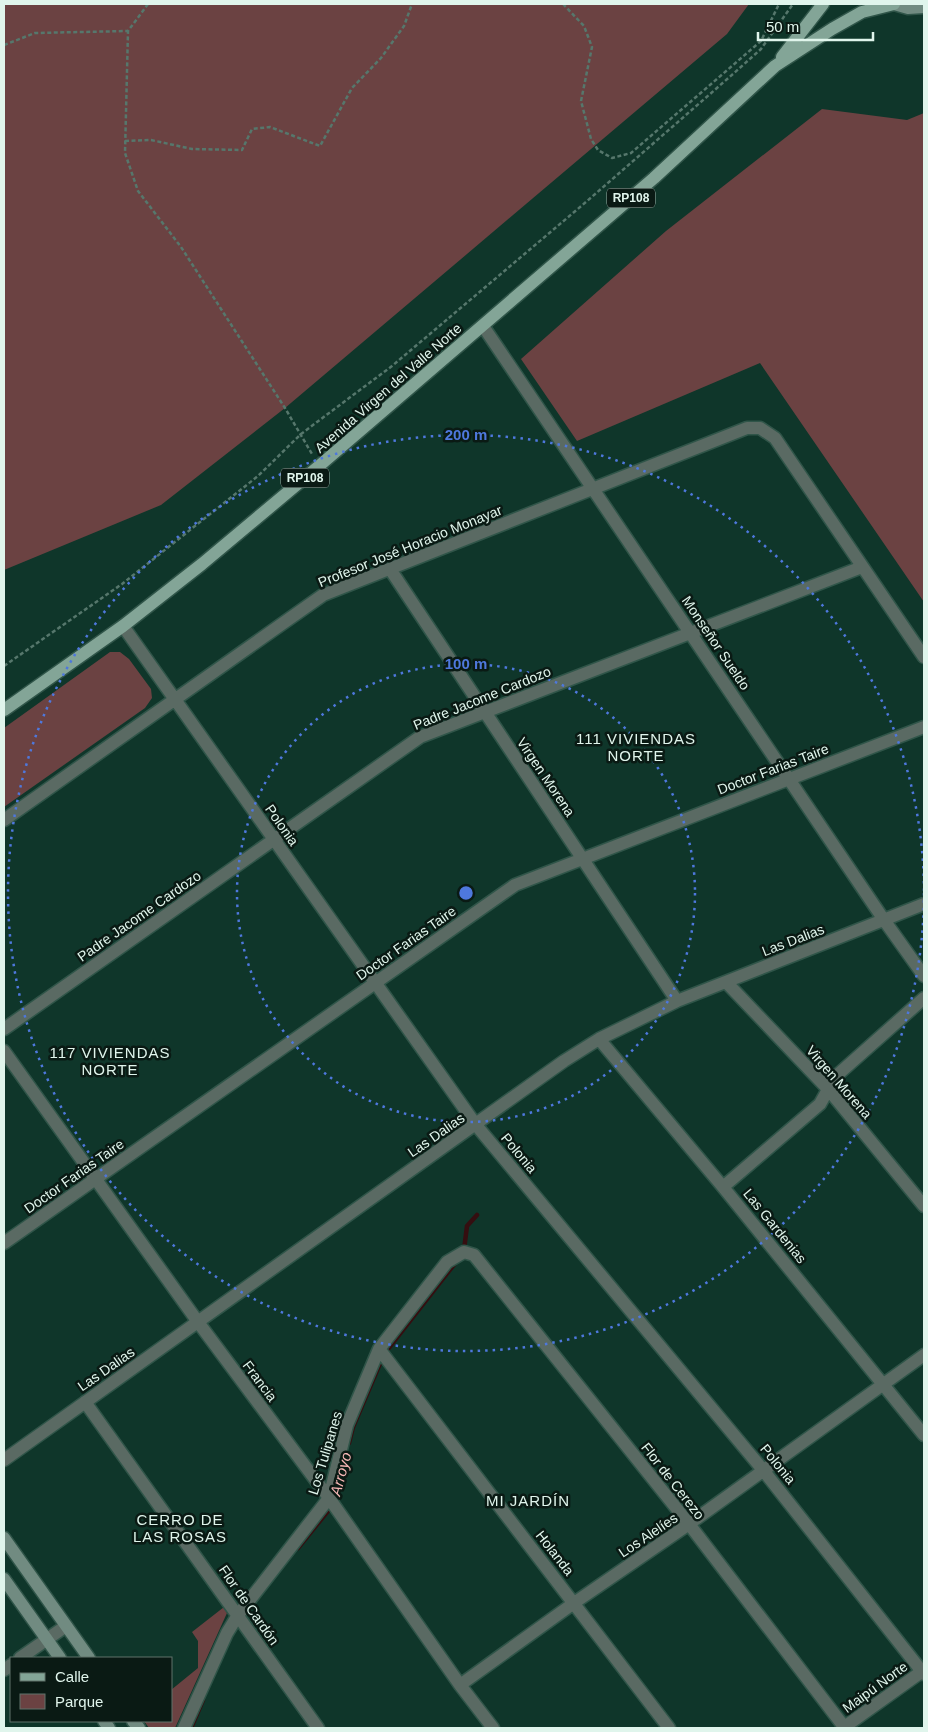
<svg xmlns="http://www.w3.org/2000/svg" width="928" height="1732" font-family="Helvetica,sans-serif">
<rect width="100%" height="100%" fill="#0f362a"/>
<path fill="#6b4242" d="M 4,4 L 749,4 L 727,34 L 285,408 L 161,505 L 4,570 Z
M 822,109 L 907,120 L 924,113 L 924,602 L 760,363 L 577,441 L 521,359 L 666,231 Z
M 110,652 L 120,652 L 129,659 L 151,689 L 152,698 L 145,708 L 4,807 L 4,728 Z
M 224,1607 L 227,1613 L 175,1728 L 149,1728 L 144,1721 L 171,1721 L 171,1690 L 198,1668 L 198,1641 L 192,1632 Z"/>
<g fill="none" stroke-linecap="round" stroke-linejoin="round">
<path stroke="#350e10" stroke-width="4.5" d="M 464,1250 L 467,1226 L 477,1215
M 384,1354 L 456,1262
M 349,1443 L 353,1427 L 381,1361
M 298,1548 L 332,1506
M 191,1728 L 203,1700"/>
<defs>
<path id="minor" d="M 483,326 L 884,920 L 924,976
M 390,569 L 677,1001
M 123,626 L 476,1125 L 763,1470 L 924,1674
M 4,820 L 323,595 L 747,428 L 760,428 L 775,438 L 924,657
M 726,982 L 828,1089 L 924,1206
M 4,1029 L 420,737 L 862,567
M 599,1039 L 723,1187 L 924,1435
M 4,1051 L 198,1322 L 329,1498 L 460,1685 L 493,1728
M 723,1187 L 820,1104 L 835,1077 L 924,998
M 4,1243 L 515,885 L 924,727
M 379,1349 L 669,1728
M 85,1402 L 318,1728
M 4,1460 L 564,1061 L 599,1039 L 677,1001 L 924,904
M 20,1658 L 66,1626
M 4,1670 L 11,1665
M 460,1685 L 574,1603 L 689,1524 L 924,1355
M 184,1728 L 227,1633 L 238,1615 L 329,1498 L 347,1425 L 379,1349 L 447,1262 L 464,1252 L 474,1255 L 689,1524 L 845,1728
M 843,1728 L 924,1670"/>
<path id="secondary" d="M 894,4 L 908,8 L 924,7
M 4,1538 L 89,1658
M 4,1579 L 60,1658
M 104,1721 L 109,1728
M 133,1721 L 139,1728"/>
<path id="primary" d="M 782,57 L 823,4
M 4,710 L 123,626 L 202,564 L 319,466 L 654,178 L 775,66 L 832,29 L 862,12 L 894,4"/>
</defs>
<use href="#minor" stroke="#305549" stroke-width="15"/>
<use href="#secondary" stroke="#305549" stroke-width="15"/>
<use href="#primary" stroke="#305549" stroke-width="15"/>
<path stroke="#56776c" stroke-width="2.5" stroke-dasharray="4 2.5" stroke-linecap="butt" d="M 148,4 L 128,31 L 125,153 L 138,191 L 181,247 L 285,408 L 312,454
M 563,4 L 584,26 L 592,47 L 581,101 L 591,139 L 598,150 L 612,158 L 631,153 L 761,41 L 779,4
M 4,45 L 35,33 L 128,31
M 125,141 L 151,140 L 192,149 L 242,150 L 252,129 L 270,127 L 320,146 L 352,88 L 381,58 L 404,26 L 412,4
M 4,666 L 122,584 L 258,476 L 301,434 L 392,366 L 586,202 L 733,74 L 761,49 L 793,4"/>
<use href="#minor" stroke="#5a6a63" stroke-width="12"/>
<use href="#secondary" stroke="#718b81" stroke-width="12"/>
<use href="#primary" stroke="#83a597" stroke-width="12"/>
</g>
<g fill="none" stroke="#4e78dd" stroke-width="2.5" stroke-dasharray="2.5 5">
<circle cx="466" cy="893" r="229"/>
<circle cx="466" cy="893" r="458"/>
</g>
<g text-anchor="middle" stroke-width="5" stroke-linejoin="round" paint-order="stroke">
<g fill="#0a1a14" stroke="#a0b3ab" stroke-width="1">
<rect x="607" y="188.5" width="48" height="19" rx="4"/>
<rect x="281" y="468.5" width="48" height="19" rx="4"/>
</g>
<g font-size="12" font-weight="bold" fill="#e0f5ec">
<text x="631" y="202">RP108</text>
<text x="305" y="482">RP108</text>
</g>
<g font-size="14" fill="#e0f5ec" stroke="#0a1a14">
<text transform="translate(388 388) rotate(-41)" y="5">Avenida Virgen del Valle Norte</text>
<text transform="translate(410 546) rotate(-22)" y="5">Profesor José Horacio Monayar</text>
<text transform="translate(716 643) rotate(56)" y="5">Monseñor Sueldo</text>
<text transform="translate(482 698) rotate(-22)" y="5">Padre Jacome Cardozo</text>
<text transform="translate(773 769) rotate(-21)" y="5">Doctor Farias Taire</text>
<text transform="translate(546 777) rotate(56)" y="5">Virgen Morena</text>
<text transform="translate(282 825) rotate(55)" y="5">Polonia</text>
<text transform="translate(139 916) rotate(-35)" y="5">Padre Jacome Cardozo</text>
<text transform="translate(793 940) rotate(-21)" y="5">Las Dalias</text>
<text transform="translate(406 943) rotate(-35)" y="5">Doctor Farias Taire</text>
<text transform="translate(839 1082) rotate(49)" y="5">Virgen Morena</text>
<text transform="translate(436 1135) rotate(-35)" y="5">Las Dalias</text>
<text transform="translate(519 1153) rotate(50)" y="5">Polonia</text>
<text transform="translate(74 1176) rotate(-35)" y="5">Doctor Farias Taire</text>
<text transform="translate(775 1226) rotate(51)" y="5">Las Gardenias</text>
<text transform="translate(106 1369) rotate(-35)" y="5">Las Dalias</text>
<text transform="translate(260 1381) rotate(53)" y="5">Francia</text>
<text transform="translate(325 1453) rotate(-73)" y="5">Los Tulipanes</text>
<text transform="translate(778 1464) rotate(51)" y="5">Polonia</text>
<text transform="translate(673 1481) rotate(52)" y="5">Flor de Cerezo</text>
<text transform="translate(648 1535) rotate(-34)" y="5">Los Alelíes</text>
<text transform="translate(555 1553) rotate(52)" y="5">Holanda</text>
<text transform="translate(249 1605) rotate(55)" y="5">Flor de Cardón</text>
<text transform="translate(875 1687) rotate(-36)" y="5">Maipú Norte</text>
</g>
<g font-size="15" letter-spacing="1" fill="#e0f5ec" stroke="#0a1a14">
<text x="636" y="744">111 VIVIENDAS<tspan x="636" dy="17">NORTE</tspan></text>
<text x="110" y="1058">117 VIVIENDAS<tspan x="110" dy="17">NORTE</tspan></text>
<text x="528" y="1506">MI JARDÍN</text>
<text x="180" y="1525">CERRO DE<tspan x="180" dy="17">LAS ROSAS</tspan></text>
</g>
<g font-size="15" font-style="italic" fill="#f8b8b7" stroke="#0a1a14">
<text transform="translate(341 1474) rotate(-75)" y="5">Arroyo</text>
</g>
</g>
<circle cx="466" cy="893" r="8" fill="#4e78dd" stroke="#0a1a14" stroke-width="2.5"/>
<g font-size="15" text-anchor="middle" font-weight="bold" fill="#4e78dd" stroke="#0a1a14" stroke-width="5" stroke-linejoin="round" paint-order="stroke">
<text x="466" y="440">200 m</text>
<text x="466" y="669">100 m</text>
</g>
<rect width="928" height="1732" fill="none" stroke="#e0f5ec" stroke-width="10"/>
<rect x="10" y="1657" width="162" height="65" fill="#0a1a14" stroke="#60726a"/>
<rect x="20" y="1673" width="25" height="8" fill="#83a597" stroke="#60726a"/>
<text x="55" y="1682" font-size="15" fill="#e0f5ec">Calle</text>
<rect x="20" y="1694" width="25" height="15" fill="#6b4242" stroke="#60726a"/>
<text x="55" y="1707" font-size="15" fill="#e0f5ec">Parque</text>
<path d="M758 32v8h115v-8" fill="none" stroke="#e0f5ec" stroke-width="2.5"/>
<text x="766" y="32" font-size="15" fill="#e0f5ec" stroke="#0a1a14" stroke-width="4" paint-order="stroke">50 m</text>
</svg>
